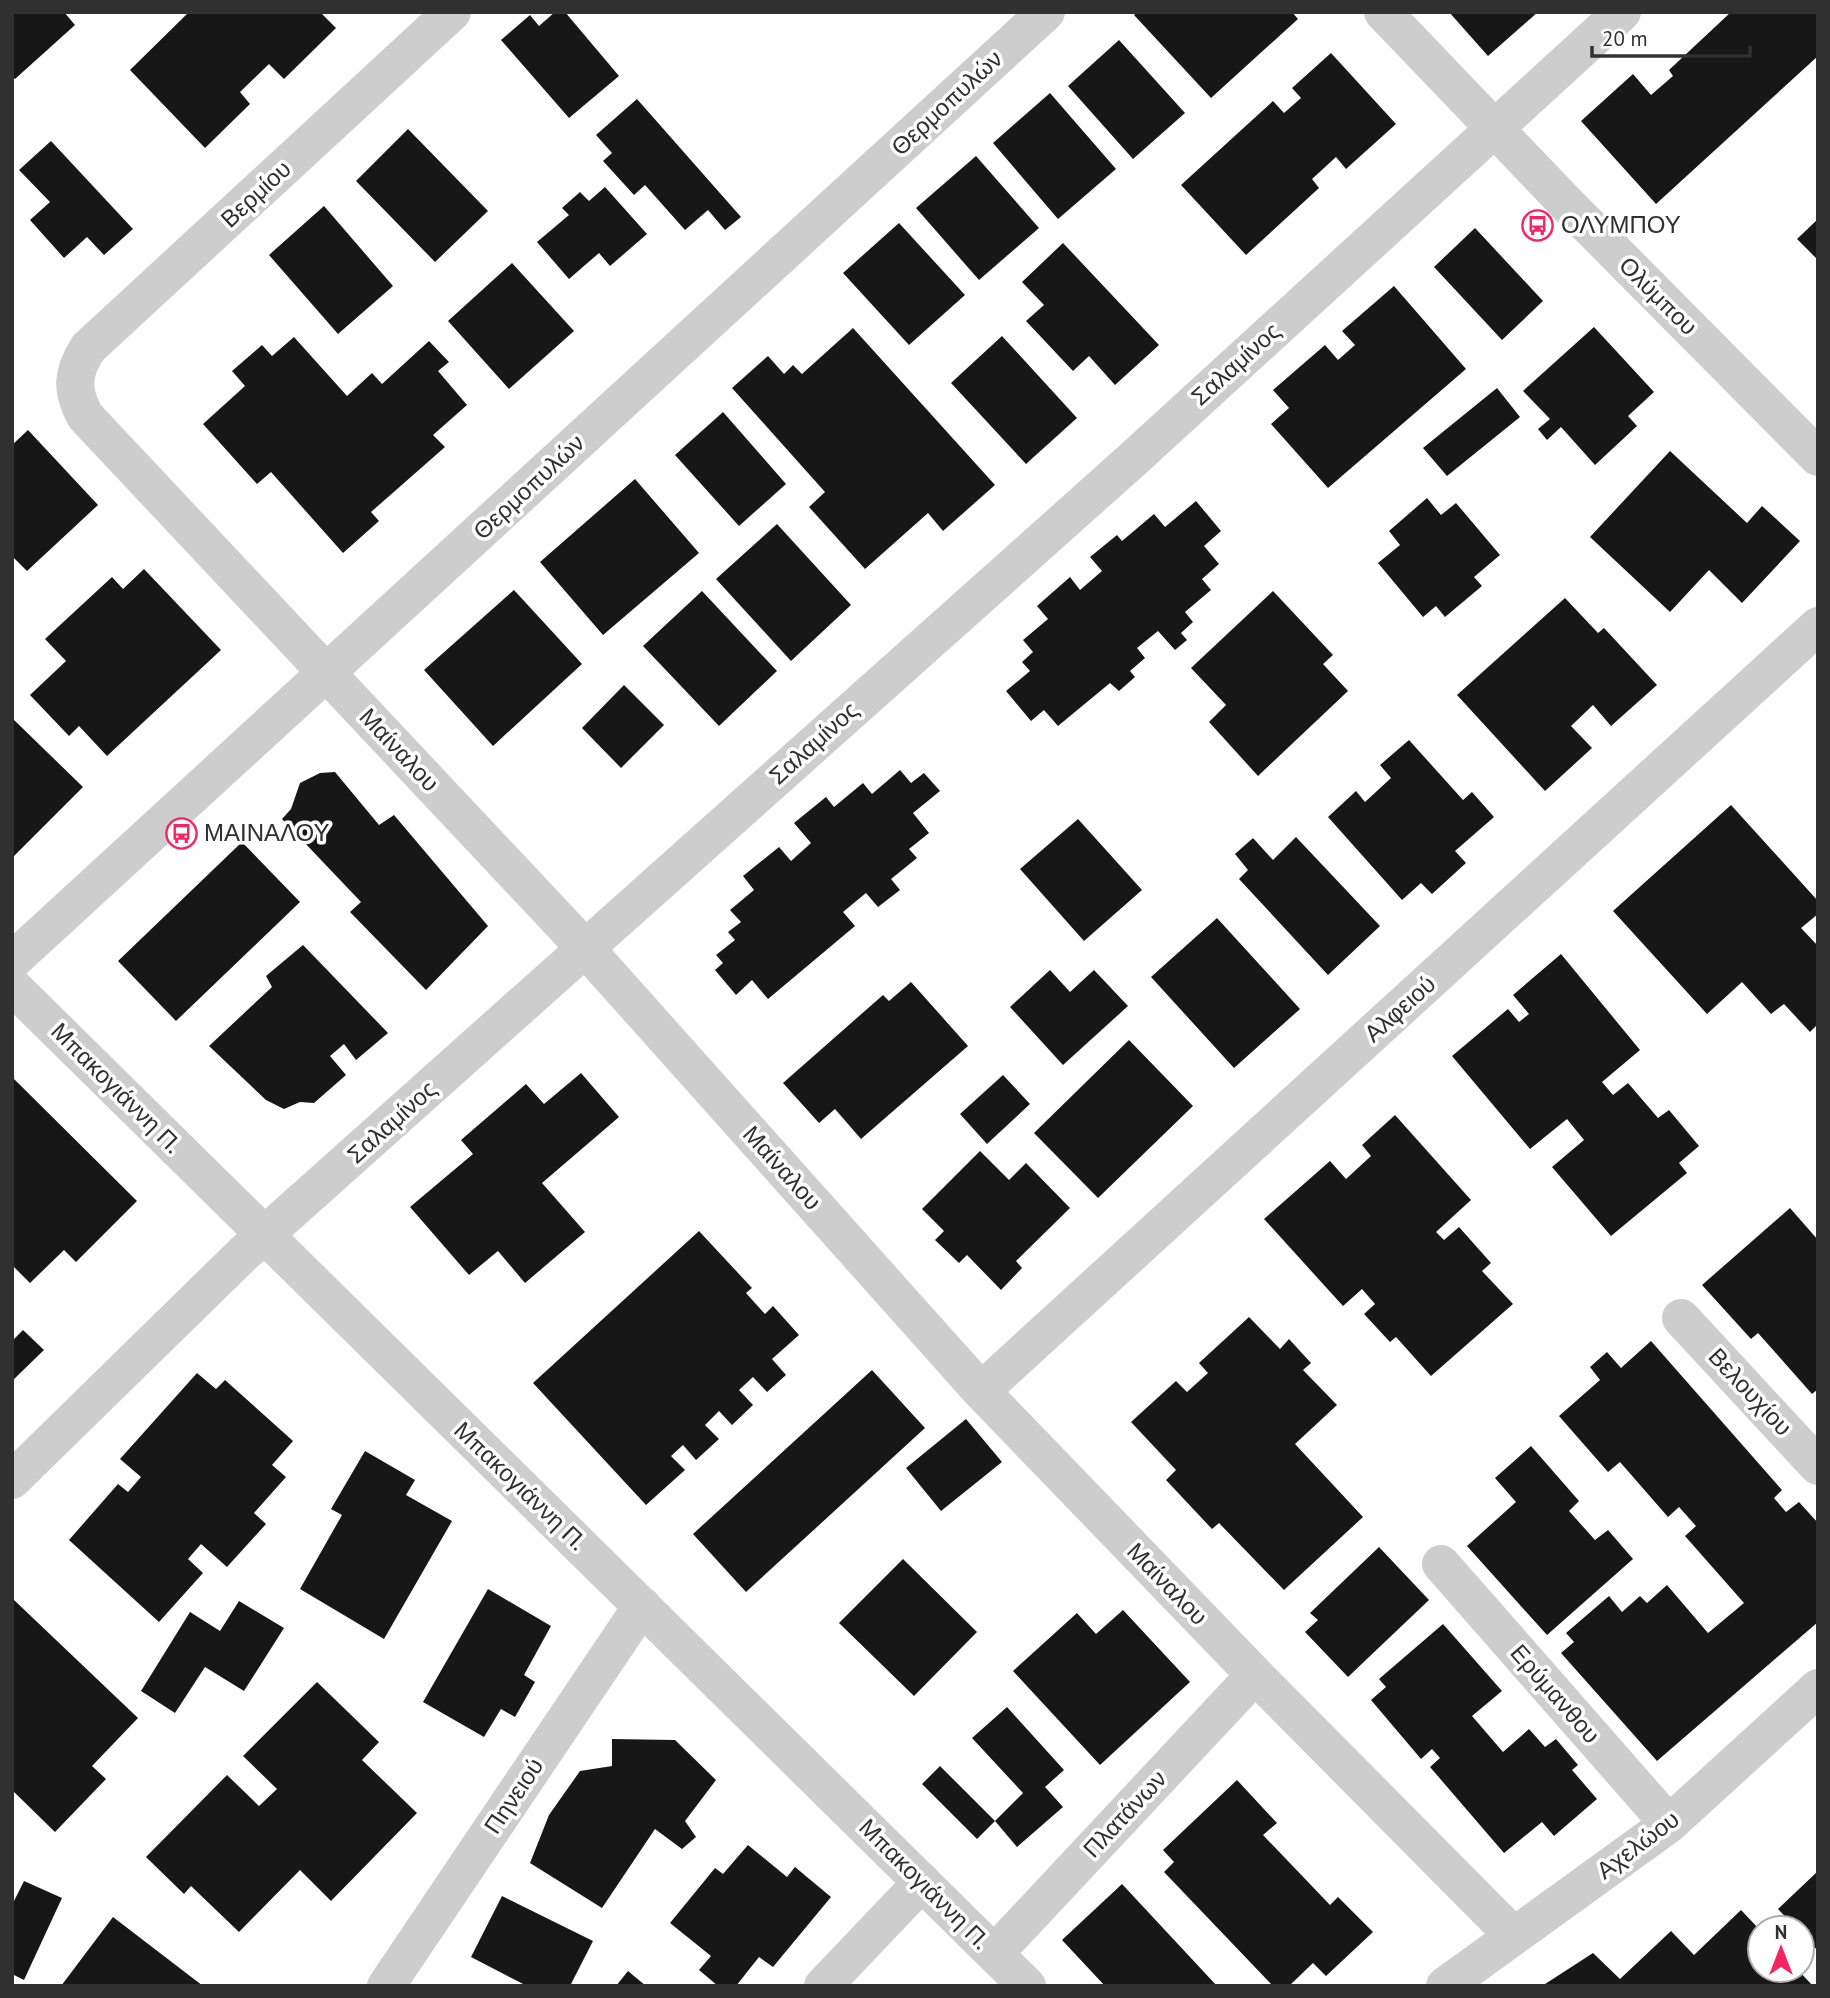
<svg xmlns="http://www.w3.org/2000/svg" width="1830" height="1998" font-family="'PT Sans',sans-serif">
<rect width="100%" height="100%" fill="#fff"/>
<path fill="#171717" d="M 12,12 L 64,12 L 75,25 L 15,79 L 12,76 Z
M 189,12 L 320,12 L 336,28 L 284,79 L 269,64 L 240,92 L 250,104 L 205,148 L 130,70 Z
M 555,12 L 565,12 L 619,76 L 569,118 L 501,40 L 530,15 L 539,26 Z
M 1137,12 L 1292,12 L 1298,19 L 1211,98 L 1134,15 Z
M 1449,12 L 1538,12 L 1488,56 Z
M 1731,12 L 1818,12 L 1818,56 L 1656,204 L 1581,121 L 1633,74 L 1651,95 L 1673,76 L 1669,70 Z
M 1119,40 L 1185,113 L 1133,159 L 1068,86 Z
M 1331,53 L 1396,124 L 1346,169 L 1336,157 L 1312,179 L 1319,188 L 1246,255 L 1181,185 L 1273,101 L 1284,113 L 1301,98 L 1292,88 Z
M 1050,93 L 1116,169 L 1058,219 L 993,143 Z
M 637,99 L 741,217 L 725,230 L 708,210 L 685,230 L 645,185 L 634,195 L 603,161 L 612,153 L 596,135 Z
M 408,129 L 488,211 L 435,262 L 356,181 Z
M 51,141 L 133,229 L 104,255 L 87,237 L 64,258 L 30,220 L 50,202 L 19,170 Z
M 976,156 L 1039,228 L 979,280 L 916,208 Z
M 605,187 L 647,234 L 610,266 L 599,253 L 569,279 L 537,242 L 569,215 L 562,208 L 580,192 L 589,201 Z
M 324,206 L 393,286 L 338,334 L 269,255 Z
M 1818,219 L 1818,260 L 1797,239 Z
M 899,223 L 965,295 L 909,345 L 843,273 Z
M 1475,228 L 1543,301 L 1502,340 L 1434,267 Z
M 1063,243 L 1159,345 L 1115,385 L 1089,356 L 1073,371 L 1026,321 L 1044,305 L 1022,282 Z
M 512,263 L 574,331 L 509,389 L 448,321 Z
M 1394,286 L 1466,369 L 1328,488 L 1271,424 L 1289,408 L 1273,390 L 1325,345 L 1338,360 L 1355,345 L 1342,331 Z
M 1594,327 L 1654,392 L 1628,416 L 1637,426 L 1595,465 L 1561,427 L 1547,440 L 1538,429 L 1550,419 L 1523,391 Z
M 853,328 L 995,485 L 943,531 L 928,513 L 865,569 L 809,507 L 825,492 L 732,388 L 768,356 L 784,374 L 793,365 L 802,374 Z
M 1002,336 L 1077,418 L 1026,464 L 951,383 Z
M 294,337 L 347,396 L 372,373 L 382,384 L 429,341 L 449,362 L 438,371 L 467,405 L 433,435 L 445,447 L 371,512 L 379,521 L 343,553 L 271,472 L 257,484 L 203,424 L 245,386 L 232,371 L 262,345 L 272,356 Z
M 1497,388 L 1520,417 L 1447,476 L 1423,448 Z
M 723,412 L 786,484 L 739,526 L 675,455 Z
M 28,430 L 98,505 L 27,571 L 12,556 L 12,445 Z
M 1670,451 L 1747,523 L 1762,506 L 1800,541 L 1742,603 L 1709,570 L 1670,612 L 1590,537 Z
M 635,479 L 699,553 L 603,635 L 540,562 Z
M 1427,498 L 1441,515 L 1456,503 L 1500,555 L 1474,577 L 1482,586 L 1445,617 L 1436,606 L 1423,617 L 1378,563 L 1400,545 L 1389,531 Z
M 1196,501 L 1221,531 L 1204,546 L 1219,564 L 1202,579 L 1211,590 L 1185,612 L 1193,622 L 1181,633 L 1187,640 L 1175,650 L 1158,631 L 1137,648 L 1145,658 L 1130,671 L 1135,677 L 1119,691 L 1110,683 L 1058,726 L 1044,710 L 1031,721 L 1006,691 L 1030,671 L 1022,662 L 1033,652 L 1023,640 L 1048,619 L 1037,606 L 1070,577 L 1080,590 L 1102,571 L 1090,557 L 1117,535 L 1122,541 L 1154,514 L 1165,527 Z
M 777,524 L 851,605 L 791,661 L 716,579 Z
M 144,569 L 221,650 L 107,756 L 79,726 L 69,736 L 30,695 L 66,661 L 45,639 L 112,577 L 123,589 Z
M 514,590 L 582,664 L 493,746 L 424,670 Z
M 702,591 L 777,671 L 719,726 L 643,646 Z
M 1273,591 L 1333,655 L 1323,664 L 1348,691 L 1258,776 L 1209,722 L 1226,705 L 1191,668 Z
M 1565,598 L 1598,633 L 1604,628 L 1657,685 L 1611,726 L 1593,705 L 1571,726 L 1592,748 L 1545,791 L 1457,695 Z
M 624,685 L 664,725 L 621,768 L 582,728 Z
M 12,718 L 83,787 L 12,858 Z
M 1409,740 L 1463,800 L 1472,792 L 1494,817 L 1455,851 L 1466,863 L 1432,894 L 1421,883 L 1402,900 L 1328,817 L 1356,791 L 1365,802 L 1391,778 L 1380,765 Z
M 900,770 L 911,783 L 924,773 L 940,791 L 913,813 L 929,833 L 909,849 L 917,858 L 891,879 L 900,890 L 878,907 L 866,893 L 843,912 L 855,926 L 768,999 L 752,980 L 736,995 L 715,970 L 723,963 L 716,955 L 735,940 L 728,932 L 741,922 L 730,910 L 754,890 L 743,876 L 779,847 L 791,861 L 811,843 L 794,823 L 826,797 L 834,807 L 863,783 L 872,794 Z
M 335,772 L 379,825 L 394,815 L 488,926 L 426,990 L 350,912 L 361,902 L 282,819 L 291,809 L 300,783 L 320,773 Z
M 1731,805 L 1818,901 L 1818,914 L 1801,928 L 1818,946 L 1818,1024 L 1810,1032 L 1784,1004 L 1771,1014 L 1742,982 L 1707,1014 L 1613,911 Z
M 1078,819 L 1142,890 L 1084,941 L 1020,869 Z
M 1296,837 L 1380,926 L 1328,975 L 1239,879 L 1248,870 L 1235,854 L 1253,838 L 1273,860 Z
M 242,842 L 300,902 L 176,1021 L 118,961 Z
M 1217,918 L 1300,1009 L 1234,1068 L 1151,977 Z
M 303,945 L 388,1033 L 356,1060 L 344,1044 L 330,1056 L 346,1075 L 314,1103 L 300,1102 L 284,1109 L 266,1100 L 209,1046 L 272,987 L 266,976 Z
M 1561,954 L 1640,1050 L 1602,1082 L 1613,1095 L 1628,1083 L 1658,1118 L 1669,1110 L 1699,1146 L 1679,1163 L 1687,1173 L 1611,1236 L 1552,1167 L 1584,1140 L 1567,1119 L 1530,1149 L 1452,1056 L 1508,1009 L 1519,1022 L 1529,1014 L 1513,995 Z
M 1050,970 L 1070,992 L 1094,970 L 1128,1006 L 1063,1065 L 1010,1007 Z
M 911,982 L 968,1046 L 861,1139 L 835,1109 L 819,1123 L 783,1083 L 883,995 L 889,1001 Z
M 1129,1040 L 1193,1106 L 1098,1198 L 1034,1133 Z
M 581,1073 L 619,1117 L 542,1183 L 585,1232 L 525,1283 L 498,1251 L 469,1275 L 410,1207 L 473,1154 L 461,1140 L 526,1084 L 544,1104 Z
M 1003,1075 L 1030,1104 L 987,1144 L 960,1114 Z
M 14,1079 L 137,1201 L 76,1262 L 64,1250 L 30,1283 L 12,1265 Z
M 1395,1115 L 1471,1200 L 1436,1232 L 1444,1240 L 1459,1227 L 1491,1263 L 1482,1271 L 1513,1304 L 1431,1376 L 1396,1337 L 1390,1342 L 1364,1314 L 1375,1304 L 1362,1289 L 1343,1306 L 1264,1219 L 1330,1161 L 1346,1179 L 1371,1156 L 1362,1145 Z
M 980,1151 L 1009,1180 L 1026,1163 L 1070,1208 L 1016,1261 L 1022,1268 L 1001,1290 L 967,1255 L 959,1263 L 935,1240 L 944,1231 L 922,1209 Z
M 1790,1208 L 1818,1240 L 1818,1389 L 1812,1394 L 1758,1333 L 1751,1339 L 1702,1285 Z
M 699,1231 L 752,1288 L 746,1293 L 765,1314 L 773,1306 L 799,1335 L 772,1359 L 786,1375 L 767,1392 L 753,1377 L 739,1390 L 753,1405 L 732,1425 L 719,1411 L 705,1425 L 719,1439 L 696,1460 L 683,1445 L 671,1456 L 685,1470 L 646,1505 L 533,1383 Z
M 1249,1317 L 1280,1349 L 1289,1339 L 1311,1363 L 1303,1370 L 1337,1405 L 1295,1444 L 1363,1517 L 1284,1590 L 1219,1523 L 1212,1529 L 1166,1480 L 1176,1470 L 1131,1422 L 1176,1381 L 1187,1392 L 1208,1373 L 1199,1363 Z
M 23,1330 L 44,1350 L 12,1381 L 12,1337 L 14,1339 Z
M 1651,1341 L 1782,1490 L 1774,1498 L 1786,1512 L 1799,1502 L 1818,1523 L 1818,1622 L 1657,1761 L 1561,1653 L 1574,1642 L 1566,1633 L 1609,1596 L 1622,1612 L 1640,1596 L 1647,1603 L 1667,1585 L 1708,1633 L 1744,1603 L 1685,1536 L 1696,1526 L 1679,1507 L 1668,1517 L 1620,1462 L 1608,1472 L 1559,1416 L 1600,1380 L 1590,1367 L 1607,1352 L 1621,1368 Z
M 872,1370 L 925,1428 L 746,1592 L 693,1534 Z
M 197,1373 L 216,1389 L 225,1380 L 293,1441 L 272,1465 L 286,1477 L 254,1513 L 266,1524 L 227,1567 L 201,1544 L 188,1559 L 203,1573 L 159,1622 L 69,1540 L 118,1484 L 128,1492 L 141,1477 L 120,1459 Z
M 966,1419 L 1002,1462 L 941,1511 L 906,1468 Z
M 1531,1446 L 1579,1501 L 1569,1511 L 1595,1540 L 1608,1530 L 1633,1559 L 1547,1635 L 1467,1546 L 1516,1502 L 1495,1478 Z
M 365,1451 L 415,1480 L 406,1495 L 452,1521 L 384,1639 L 300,1589 L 342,1515 L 331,1509 Z
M 1379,1547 L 1429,1600 L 1348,1677 L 1305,1632 L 1318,1620 L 1310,1613 Z
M 903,1559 L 977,1632 L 914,1696 L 839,1623 Z
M 488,1589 L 551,1626 L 524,1675 L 535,1682 L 515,1717 L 501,1709 L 484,1737 L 423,1702 Z
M 14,1600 L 138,1718 L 92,1766 L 106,1779 L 55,1832 L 12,1790 Z
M 239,1601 L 284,1628 L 244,1691 L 205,1667 L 175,1713 L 141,1691 L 190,1612 L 220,1631 Z
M 1123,1610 L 1190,1682 L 1100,1765 L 1013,1671 L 1077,1613 L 1096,1634 Z
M 1443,1624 L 1502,1691 L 1472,1716 L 1503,1752 L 1529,1729 L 1545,1747 L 1556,1739 L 1578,1765 L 1572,1770 L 1597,1799 L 1554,1836 L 1542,1822 L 1504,1853 L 1430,1767 L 1440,1758 L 1432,1749 L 1421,1759 L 1371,1700 L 1386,1687 L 1379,1679 Z
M 317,1682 L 379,1742 L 362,1760 L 417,1813 L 331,1901 L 300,1870 L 239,1932 L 191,1886 L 184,1894 L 146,1857 L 227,1775 L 259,1806 L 277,1789 L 243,1756 Z
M 1007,1707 L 1064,1770 L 1045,1787 L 1063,1807 L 1017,1847 L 995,1821 L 1023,1793 L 972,1738 Z
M 612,1739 L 675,1740 L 716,1780 L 685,1821 L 696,1837 L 682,1849 L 655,1829 L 602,1908 L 530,1863 L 549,1815 L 580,1771 L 612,1766 Z
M 940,1766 L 995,1821 L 977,1839 L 922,1784 Z
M 1237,1780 L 1277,1823 L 1263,1835 L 1330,1905 L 1338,1897 L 1373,1932 L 1326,1976 L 1313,1963 L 1289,1986 L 1273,1986 L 1164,1872 L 1174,1862 L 1163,1850 Z
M 748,1845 L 787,1877 L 795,1867 L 831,1897 L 773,1967 L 759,1957 L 736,1986 L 718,1986 L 699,1970 L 711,1956 L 670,1923 L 715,1868 L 723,1874 Z
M 1818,1871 L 1818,1951 L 1802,1934 L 1802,1928 L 1796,1928 L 1778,1909 Z
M 24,1881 L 62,1898 L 24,1980 L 12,1974 L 12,1905 Z
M 1122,1884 L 1217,1986 L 1105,1986 L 1062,1940 Z
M 502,1896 L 593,1941 L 570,1986 L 527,1986 L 471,1957 Z
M 1741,1910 L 1760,1930 L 1760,1970 L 1798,1970 L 1813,1986 L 1542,1986 L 1593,1953 L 1620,1979 L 1671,1931 L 1694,1955 Z
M 113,1917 L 203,1986 L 61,1986 Z
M 628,1971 L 646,1986 L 616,1986 Z"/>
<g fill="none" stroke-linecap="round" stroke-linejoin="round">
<path stroke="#cdcdcd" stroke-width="38" d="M 452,12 L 88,348 C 72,373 71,390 85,416 L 585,948 L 981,1391 L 1255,1675 L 1513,1935
M 1681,1318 L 1818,1466
M 981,1391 L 1818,626
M 12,1480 L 243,1254 L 1131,461 L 1622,12
M 1441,1564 L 1669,1824
M 995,1953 L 1255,1675
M 386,1986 L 642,1606
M 823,1986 L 922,1882
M 1445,1986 L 1669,1824 L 1818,1688"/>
<path stroke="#cdcdcd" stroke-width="38" d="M 1383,12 L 1564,201 L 1818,457
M 12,961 L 1046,12
M 12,986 L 1027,1986"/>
</g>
<defs>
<symbol id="bus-ring" viewBox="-11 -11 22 22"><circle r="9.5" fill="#fff" stroke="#f42560" stroke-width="1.5"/><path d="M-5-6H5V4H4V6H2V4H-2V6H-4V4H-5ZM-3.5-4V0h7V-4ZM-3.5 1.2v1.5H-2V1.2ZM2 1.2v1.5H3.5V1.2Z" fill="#f42560"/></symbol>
</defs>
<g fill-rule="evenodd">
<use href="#bus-ring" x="1520" y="208" width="35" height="35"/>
<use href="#bus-ring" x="164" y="816" width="35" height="35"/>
</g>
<g text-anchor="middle" stroke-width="7" stroke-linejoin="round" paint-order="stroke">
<g font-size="24" fill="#303030" stroke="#fff">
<text transform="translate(947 103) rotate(-43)" y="8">Θερμοπυλών</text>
<text transform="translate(256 194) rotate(-43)" y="8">Βερμίου</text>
<text transform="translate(1658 296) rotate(45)" y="8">Ολύμπου</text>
<text transform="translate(1236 364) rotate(-42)" y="8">Σαλαμίνος</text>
<text transform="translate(529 487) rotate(-43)" y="8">Θερμοπυλών</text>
<text transform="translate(814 743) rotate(-42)" y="8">Σαλαμίνος</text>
<text transform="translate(399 750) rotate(47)" y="8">Μαίναλου</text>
<text transform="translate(1400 1009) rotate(-42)" y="8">Αλφειού</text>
<text transform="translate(116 1088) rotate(45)" y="8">Μπακογιάννη Π.</text>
<text transform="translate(392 1122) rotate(-42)" y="8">Σαλαμίνος</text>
<text transform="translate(782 1168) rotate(48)" y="8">Μαίναλου</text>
<text transform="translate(1750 1392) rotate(47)" y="8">Βελουχίου</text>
<text transform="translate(520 1486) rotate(44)" y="8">Μπακογιάννη Π.</text>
<text transform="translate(1167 1584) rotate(46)" y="8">Μαίναλου</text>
<text transform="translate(1555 1694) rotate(49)" y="8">Ερύμανθου</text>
<text transform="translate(514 1796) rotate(-56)" y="8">Πηνειού</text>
<text transform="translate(1125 1814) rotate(-47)" y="8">Πλατάνων</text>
<text transform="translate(1638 1845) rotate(-37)" y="8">Αχελώου</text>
<text transform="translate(924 1884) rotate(45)" y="8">Μπακογιάννη Π.</text>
</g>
<g font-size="24" fill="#303030" stroke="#fff" text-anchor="start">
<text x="1561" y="233">ΟΛΥΜΠΟΥ</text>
<text x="204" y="841">ΜΑΙΝΑΛΟΥ</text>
</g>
</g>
<rect width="1830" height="1998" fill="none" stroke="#303030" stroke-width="28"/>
<g transform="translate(1781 1949)"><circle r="33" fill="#ffffff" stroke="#acacac" stroke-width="2"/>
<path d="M0-5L12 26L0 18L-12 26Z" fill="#f42560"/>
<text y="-10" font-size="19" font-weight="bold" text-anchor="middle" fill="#303030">N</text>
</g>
<path d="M1592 46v10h158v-10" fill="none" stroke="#303030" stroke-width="3.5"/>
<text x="1602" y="46" font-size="21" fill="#303030" stroke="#ffffff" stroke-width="5" paint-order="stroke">20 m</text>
</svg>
